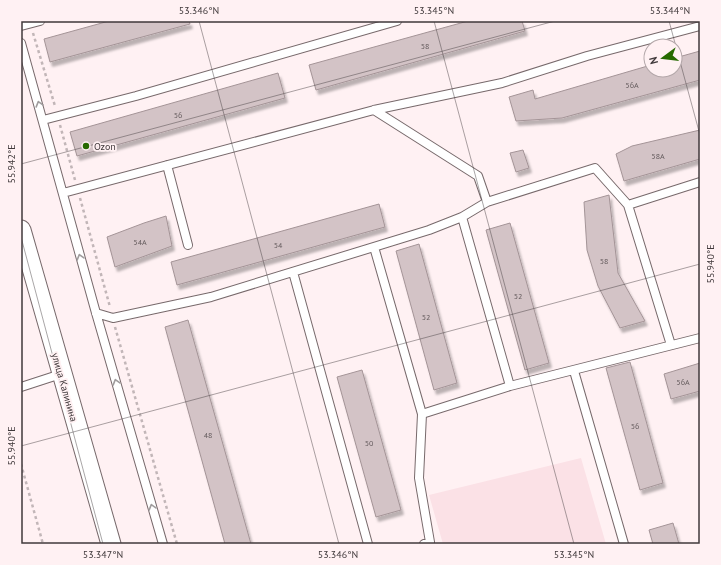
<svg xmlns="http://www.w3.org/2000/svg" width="721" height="565" font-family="'PT Sans',sans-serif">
<defs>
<filter id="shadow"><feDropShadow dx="2.5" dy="4.5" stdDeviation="1" flood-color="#0004"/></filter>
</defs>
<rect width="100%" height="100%" fill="#fff1f3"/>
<path fill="#fbe1e6" d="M 581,458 L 606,544 L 443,544 L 429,495 Z"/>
<path fill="#d3c3c6" stroke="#a49497" filter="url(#shadow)" d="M 109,21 L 189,21 L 190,24 L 50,62 L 44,39 Z
M 468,21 L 522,21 L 525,31 L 316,90 L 309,65 Z
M 700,51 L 700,80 L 562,118 L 516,121 L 509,97 L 533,90 L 535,99 L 651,65 L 651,70 L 675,70 L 675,58 Z
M 278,73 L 285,98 L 77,156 L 70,132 Z
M 700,130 L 700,159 L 624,181 L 616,154 L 632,146 Z
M 523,150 L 529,168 L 516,172 L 510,153 Z
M 609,195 L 618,273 L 645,321 L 620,328 L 598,286 L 587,250 L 584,202 Z
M 379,204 L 385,227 L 177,285 L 171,262 Z
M 166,216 L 172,246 L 115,267 L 107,237 L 144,223 Z
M 510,223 L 549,363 L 525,370 L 486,230 Z
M 419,244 L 457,383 L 434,390 L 396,251 Z
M 188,320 L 251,544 L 225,544 L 165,327 Z
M 630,362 L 663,483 L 640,490 L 606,368 Z
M 700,363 L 700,391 L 671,399 L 664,374 Z
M 362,370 L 401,510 L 376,517 L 337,377 Z
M 673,523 L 679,544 L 653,544 L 649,530 Z"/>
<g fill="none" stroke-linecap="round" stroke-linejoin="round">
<defs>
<path id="service" d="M 21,26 L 40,21
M 21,43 L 96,313 L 163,544
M 374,110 L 478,176 L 487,202
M 43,120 L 136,96 L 397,21
M 167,165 L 188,245
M 63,193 L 374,110 L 502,83 L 587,56 L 700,26
M 374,247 L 422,414
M 293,272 L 368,544
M 96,313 L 113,318 L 211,297 L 429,230 L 462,217
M 671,345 L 628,205 L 700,182
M 574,371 L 624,544
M 510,386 L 462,217 L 487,202 L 595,168 L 628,205
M 21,387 L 61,374
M 424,544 L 430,542 L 419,478 L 422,414 L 510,386 L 700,338"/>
<path id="tertiary" d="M 21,230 L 111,544"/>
</defs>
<use href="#service" stroke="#77696b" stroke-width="10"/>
<use href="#tertiary" stroke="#77696b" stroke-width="21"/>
<path stroke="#c2b6b8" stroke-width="2.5" stroke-dasharray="3 3" stroke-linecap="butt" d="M 33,33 L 55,106
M 60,125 L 75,180
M 80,198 L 110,307
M 115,327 L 177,544
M 21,464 L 43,544"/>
<use href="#service" stroke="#fff" stroke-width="8"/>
<use href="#tertiary" stroke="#fff" stroke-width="19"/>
</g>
<defs><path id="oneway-chevron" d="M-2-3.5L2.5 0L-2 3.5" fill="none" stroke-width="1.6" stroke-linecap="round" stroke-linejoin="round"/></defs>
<g stroke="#a09c9d">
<use href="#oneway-chevron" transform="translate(39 104) rotate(-106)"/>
<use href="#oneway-chevron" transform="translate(80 257) rotate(-106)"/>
<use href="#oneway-chevron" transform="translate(116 382) rotate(-106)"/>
<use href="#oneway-chevron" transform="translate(152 507) rotate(-106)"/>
</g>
<path fill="none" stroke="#40393b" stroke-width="1" stroke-opacity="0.45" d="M 199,21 L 339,544M 434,21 L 574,544M 669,21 L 700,135M 21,164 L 555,21M 21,237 L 103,544M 21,446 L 700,264"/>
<circle fill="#266a00" stroke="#fff1f3" stroke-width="1.5" cx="86" cy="146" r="4"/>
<g text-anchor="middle" stroke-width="3.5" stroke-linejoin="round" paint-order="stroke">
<g font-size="8" fill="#655c5e">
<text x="425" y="49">58</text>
<text x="632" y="88">56А</text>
<text x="178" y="118">56</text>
<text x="658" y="159">58А</text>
<text x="140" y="245">54А</text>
<text x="278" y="248">54</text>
<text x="604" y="264">58</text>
<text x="518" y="299">52</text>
<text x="426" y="320">52</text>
<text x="683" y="385">56А</text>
<text x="635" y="429">56</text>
<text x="208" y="438">48</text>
<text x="369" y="446">50</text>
</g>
<g font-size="10" fill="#40393b" stroke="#fff1f3" text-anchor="start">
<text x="94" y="150">Ozon</text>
</g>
<g font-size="10" fill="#40393b" stroke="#fff1f3">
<text transform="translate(65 387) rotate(74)" y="4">улица Калинина</text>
</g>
</g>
<rect width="721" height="565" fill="none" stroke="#fff1f3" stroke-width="44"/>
<g transform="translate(663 58) rotate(255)"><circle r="19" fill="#fff1f3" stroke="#b3a7a9"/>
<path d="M0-3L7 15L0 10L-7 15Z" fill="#266a00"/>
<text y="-6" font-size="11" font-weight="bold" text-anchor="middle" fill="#40393b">N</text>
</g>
<rect x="22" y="22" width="677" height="521" fill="none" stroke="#40393b" stroke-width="1.5"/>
<g font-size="10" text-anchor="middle" fill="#40393b">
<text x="199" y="14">53.346°N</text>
<text x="434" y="14">53.345°N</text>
<text x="670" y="14">53.344°N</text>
<text transform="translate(11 164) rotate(-90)" y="4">55.942°E</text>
<text transform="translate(710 264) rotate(-90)" y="4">55.940°E</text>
<text transform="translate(11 446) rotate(-90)" y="4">55.940°E</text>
<text x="103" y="558">53.347°N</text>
<text x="338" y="558">53.346°N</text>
<text x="574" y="558">53.345°N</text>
</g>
</svg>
